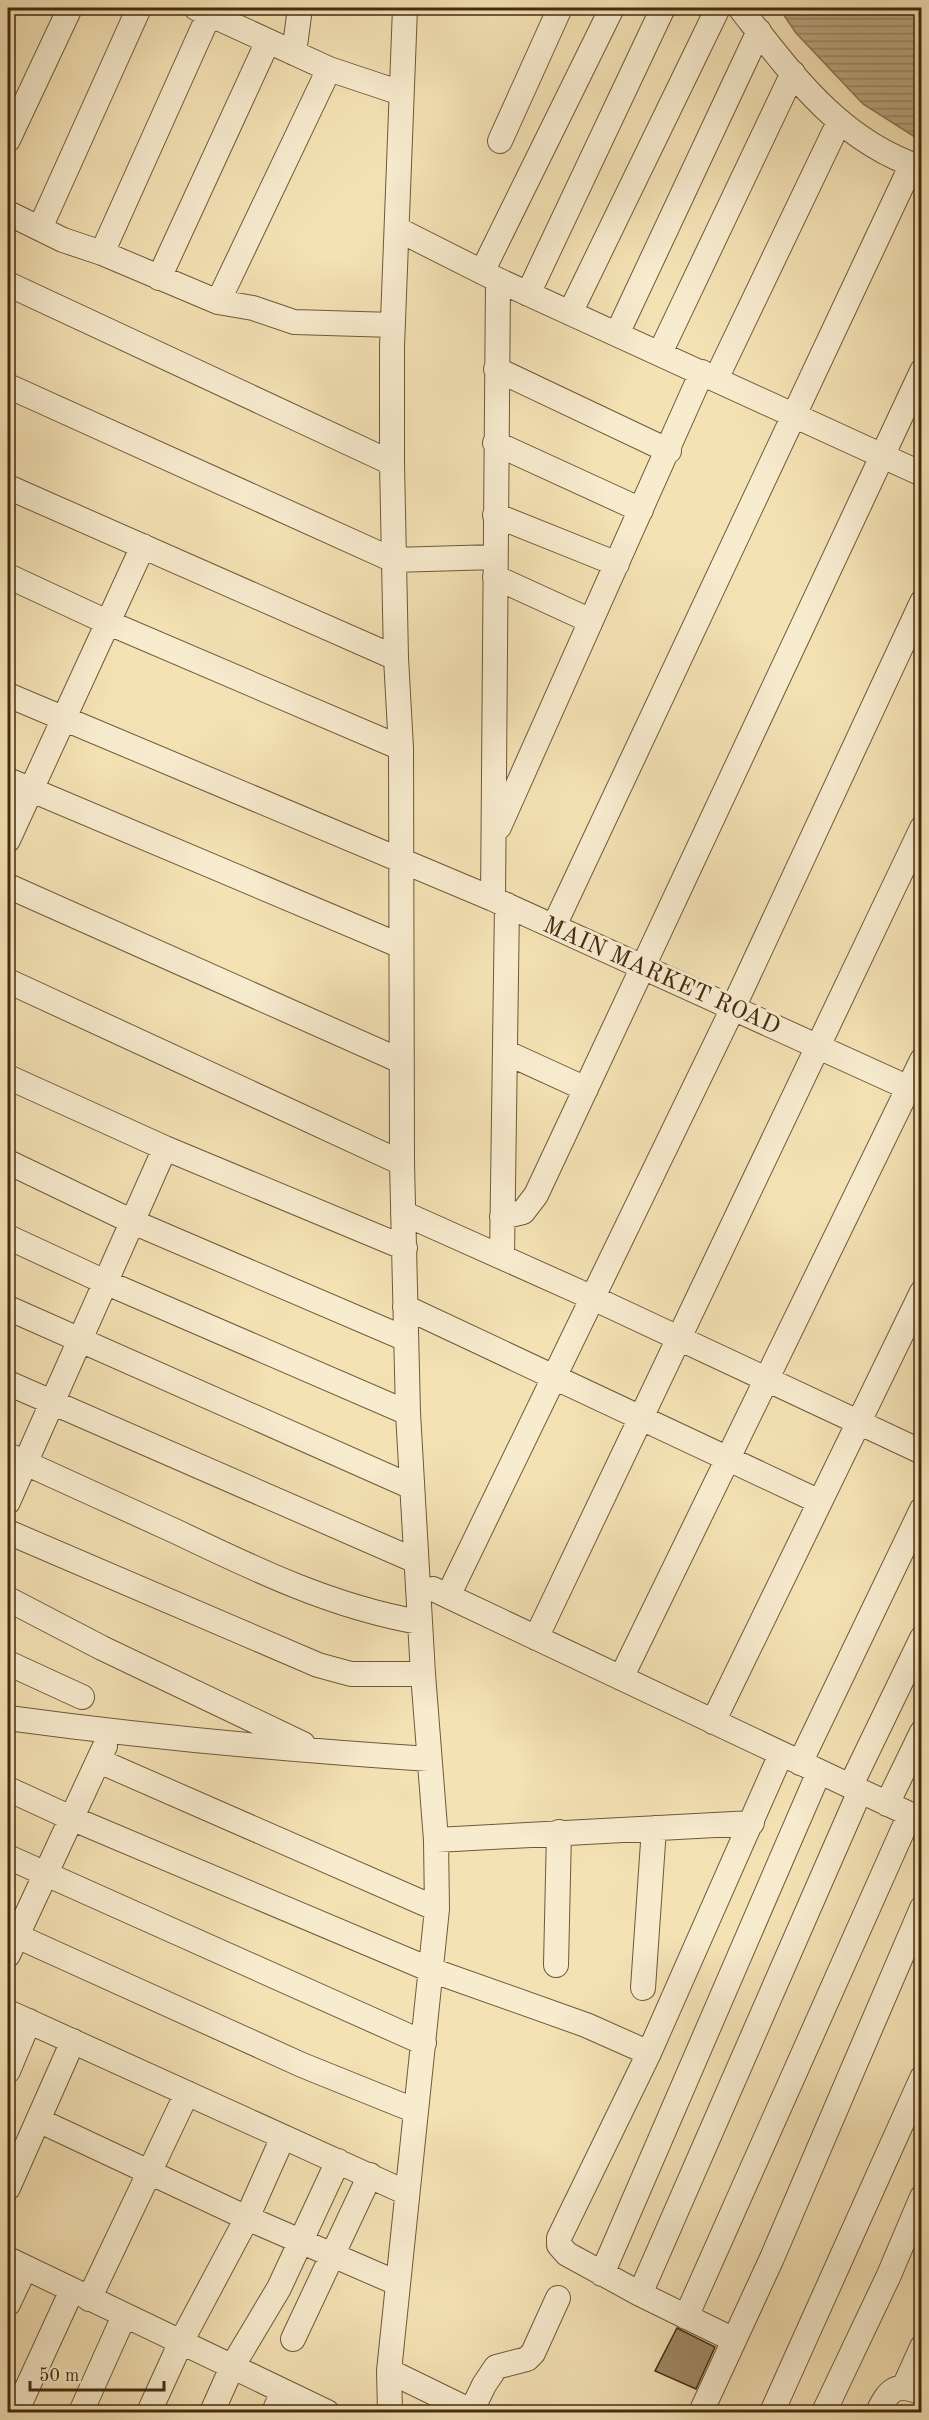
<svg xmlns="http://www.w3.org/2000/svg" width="929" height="2420" font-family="'Old Standard TT',serif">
<defs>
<pattern id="water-rules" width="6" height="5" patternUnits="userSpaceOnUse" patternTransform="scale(1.5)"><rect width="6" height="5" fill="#b8a47d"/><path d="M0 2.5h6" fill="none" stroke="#978665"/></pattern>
</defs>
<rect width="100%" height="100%" fill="#f4e2b5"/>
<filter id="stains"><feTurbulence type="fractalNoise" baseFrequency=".00333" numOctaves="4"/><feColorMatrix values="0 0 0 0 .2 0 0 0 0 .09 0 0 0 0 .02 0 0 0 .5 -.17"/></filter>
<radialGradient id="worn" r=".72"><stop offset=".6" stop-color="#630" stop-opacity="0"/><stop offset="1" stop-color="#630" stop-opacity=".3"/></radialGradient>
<path fill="url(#water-rules)" stroke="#897451" stroke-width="1.5" d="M 779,8 L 917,8 L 922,14 L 921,141 L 863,104 L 796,33 Z"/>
<path fill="#9f8a65" stroke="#432b0f" stroke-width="1.5" d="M 677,2328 L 715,2347 L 696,2389 L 655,2371 Z"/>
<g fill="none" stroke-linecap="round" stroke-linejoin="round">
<defs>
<path id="minor" d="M 196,8 L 329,69 L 401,93
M 740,8 C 791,73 839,141 922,168
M 294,53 L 300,8
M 8,140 L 70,8
M 500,141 L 560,8
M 8,213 L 63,240 L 102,253 L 218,302 L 253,308 L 294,322 L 393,325
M 40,228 L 139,8
M 397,229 L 498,280 L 922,474
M 102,253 L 212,8
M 482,272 L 612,8
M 159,278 L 268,41
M 8,284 L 392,463
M 528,294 L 663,8
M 218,302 L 329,69
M 570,313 L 718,8
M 617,334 L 759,31
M 660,353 L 793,73
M 496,369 L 669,451
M 716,379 L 839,122
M 8,386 L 393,560 L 495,557
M 495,443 L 641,510
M 8,487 L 396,658
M 495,515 L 617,564
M 8,576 L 109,623 L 401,748
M 495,577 L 591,621
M 8,695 L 493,899 L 922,1094
M 8,780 L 401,946
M 499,827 L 702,372
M 8,840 L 143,546
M 8,886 L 401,1061
M 493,899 L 498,280
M 554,926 L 912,164
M 8,981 L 402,1163
M 505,1052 L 586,1089
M 8,1077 L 165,1148 L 405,1248
M 8,1162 L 133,1222 L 406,1339
M 403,1213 L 593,1298 L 922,1452
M 502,1217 L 523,1212 L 536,1195 L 922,371
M 8,1237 L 105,1282 L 408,1413
M 502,1257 L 507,905
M 405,1307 L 820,1502
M 8,1308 L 412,1487
M 8,1383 L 416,1561
M 8,1455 C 64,1481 121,1506 177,1532 C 256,1570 333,1607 419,1622
M 8,1502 L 165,1148
M 8,1532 L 318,1665 L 351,1674 L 423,1674
M 433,1589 L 922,1820
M 448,1596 L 733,1008 L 922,602
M 8,1599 L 102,1648 L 303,1744
M 536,1638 L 922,828
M 8,1663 L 82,1697
M 621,1678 L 922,1060
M 8,1718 C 148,1737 288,1750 429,1759
M 713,1722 L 922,1292
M 99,1761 L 437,1909
M 800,1763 L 922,1509
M 851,1785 L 922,1638
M 8,1789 L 71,1818 L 431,1970 L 586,2025 L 649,2053
M 887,1804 L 922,1732
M 436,1840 L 752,1823
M 8,1857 L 424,2043
M 8,1932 L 302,2065 L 416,2111
M 8,1955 L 105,1746
M 556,1965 L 559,1832
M 643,1988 L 654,1828
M 8,2012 L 407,2193
M 8,2071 L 29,2021
M 38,2120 L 247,2218 L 397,2283
M 8,2188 L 73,2041
M 8,2259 L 327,2412
M 602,2274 L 819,1772
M 640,2294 L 860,1791
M 89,2299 L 187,2093
M 8,2304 L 25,2268
M 686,2317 L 910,1814
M 293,2339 L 370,2175
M 734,2340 L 640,2294 L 567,2254 L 559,2245 L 559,2238 L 649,2053 L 781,1754
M 389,2371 L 473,2412
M 904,2387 L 922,2347
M 16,2412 L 72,2290
M 81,2412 L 124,2316
M 149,2412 L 181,2342 L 247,2218 L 283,2137
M 212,2412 L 232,2367 L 279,2288 L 338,2161
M 274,2412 L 283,2391
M 390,2412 L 389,2371 L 437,1909 L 436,1840 L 423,1674 L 408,1413 L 402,1163 L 401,748 L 396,658 L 392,463 L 392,347 L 405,8
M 471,2412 L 484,2385 L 496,2367 L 527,2359 L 533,2353 L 558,2298
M 701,2412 L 772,2258 L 922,1908
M 772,2412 L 922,2078
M 824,2412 L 889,2275 L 922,2197
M 878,2412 C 889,2389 896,2382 922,2393"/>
</defs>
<use href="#minor" stroke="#6f5938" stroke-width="26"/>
<use href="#minor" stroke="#f8eccf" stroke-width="24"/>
</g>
<g text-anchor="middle" stroke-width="6" stroke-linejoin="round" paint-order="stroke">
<g font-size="24" fill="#432b0f" stroke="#f8eccf">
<text transform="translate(662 975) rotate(24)" y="8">MAIN MARKET ROAD</text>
</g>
</g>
<rect width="929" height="2420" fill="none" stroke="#f4e2b5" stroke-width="30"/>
<rect x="9" y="9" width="911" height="2402" fill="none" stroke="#432b0f" stroke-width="3"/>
<rect x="15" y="15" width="899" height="2390" fill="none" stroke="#432b0f" stroke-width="1.5"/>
<path d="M30 2381v9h134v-9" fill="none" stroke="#432b0f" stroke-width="3"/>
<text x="39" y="2381" font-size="18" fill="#432b0f" stroke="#f8eccf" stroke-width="4.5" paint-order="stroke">50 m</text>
<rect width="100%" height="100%" filter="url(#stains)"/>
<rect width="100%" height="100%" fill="url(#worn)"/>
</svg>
